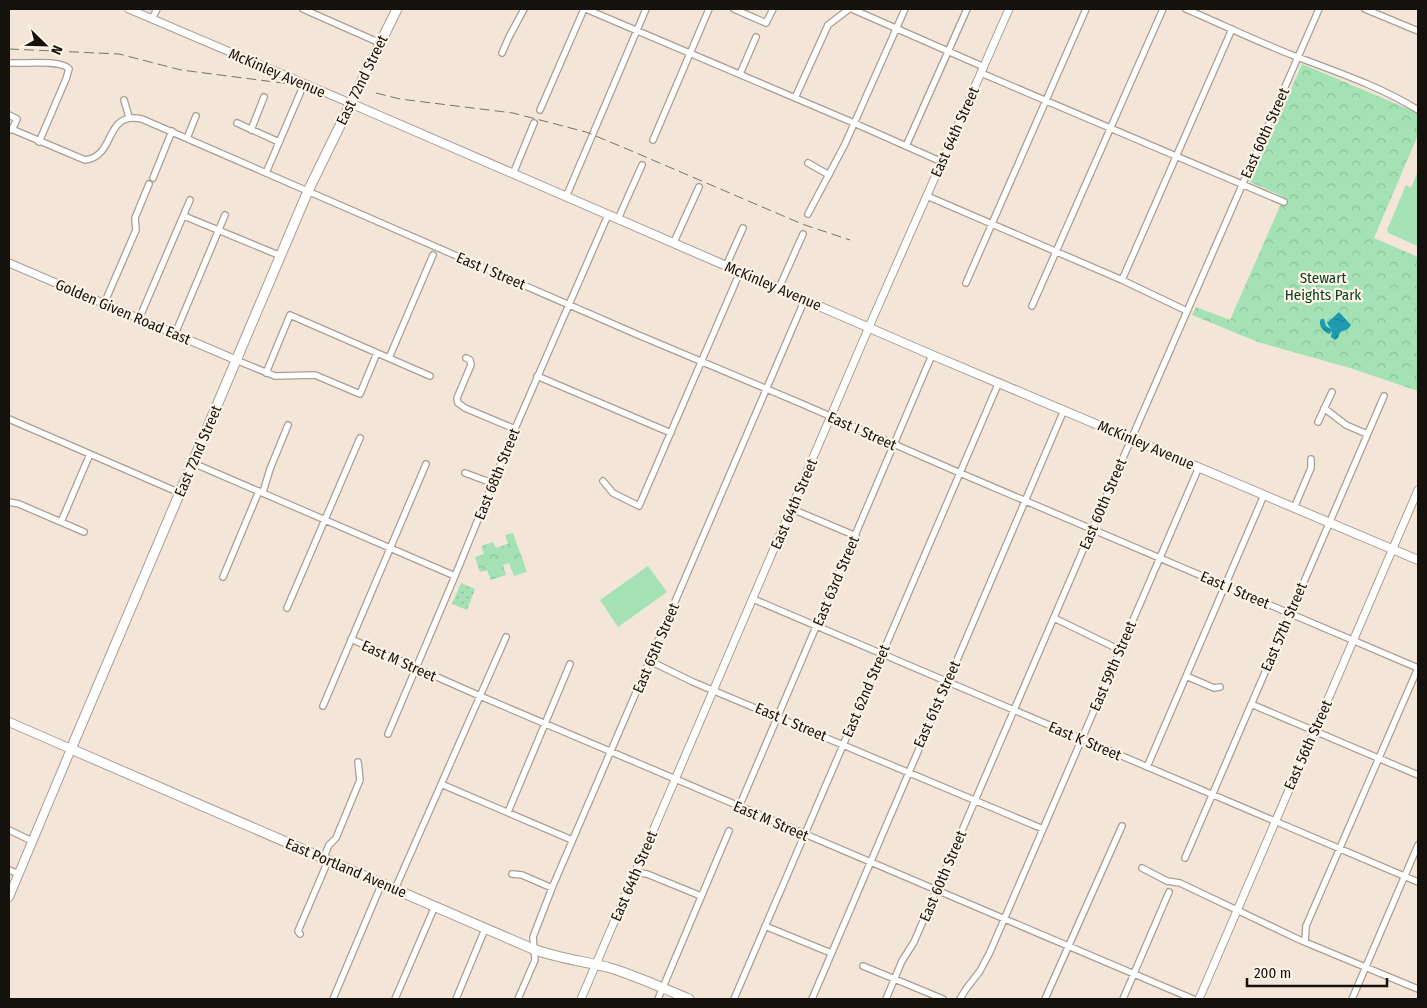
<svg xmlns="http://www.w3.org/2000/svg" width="1427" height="1008" font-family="'Fira Sans Condensed',sans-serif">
<defs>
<pattern id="park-crowns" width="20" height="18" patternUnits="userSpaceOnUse" patternTransform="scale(1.25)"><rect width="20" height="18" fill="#a4e2b5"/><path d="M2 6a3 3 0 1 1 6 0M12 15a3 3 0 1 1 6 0" fill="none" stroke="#8cc19a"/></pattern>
<pattern id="garden-dots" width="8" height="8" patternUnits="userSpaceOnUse" patternTransform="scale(1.25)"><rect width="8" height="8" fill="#a4e2b5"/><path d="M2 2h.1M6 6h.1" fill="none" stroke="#8cc19a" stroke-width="1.8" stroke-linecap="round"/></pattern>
<pattern id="water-ripples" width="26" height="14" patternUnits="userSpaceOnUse" patternTransform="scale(1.25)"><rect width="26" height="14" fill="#1f9aaf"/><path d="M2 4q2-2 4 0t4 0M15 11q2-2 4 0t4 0" fill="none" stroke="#1a7c8d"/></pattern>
</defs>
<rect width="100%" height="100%" fill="#f3e5d7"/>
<path fill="#a4e2b5" d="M 1418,171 L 1418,246 L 1388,233 L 1387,230 L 1406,185 L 1411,188 Z
M 648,566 L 667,592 L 618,627 L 600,600 Z"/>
<path fill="url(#park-crowns)" d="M 1302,64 L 1411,110 L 1418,115 L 1418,135 L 1374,238 L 1418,257 L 1418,391 L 1350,368 L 1258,342 L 1192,315 L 1196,307 L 1230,320 L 1284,197 L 1250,182 Z
M 513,533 L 527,572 L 514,576 L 509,563 L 503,565 L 506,575 L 491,580 L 487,570 L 480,572 L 475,557 L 484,554 L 481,546 L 493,542 L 496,548 L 508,544 L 505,535 Z"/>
<path fill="url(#garden-dots)" d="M 461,583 L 475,589 L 467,610 L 452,604 Z"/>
<path fill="url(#water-ripples)" d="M 1339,312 L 1351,325 L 1348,329 L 1340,332 L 1338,338 L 1335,340 L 1331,337 L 1332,331 L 1329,334 C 1324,332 1317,325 1321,319 L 1324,319 L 1326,326 L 1331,329 L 1327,323 Z"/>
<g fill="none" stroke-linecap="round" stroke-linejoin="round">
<defs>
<path id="minor" d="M 303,9 L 380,43
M 586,9 L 854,123 L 942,162
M 734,9 L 766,23 L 773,9
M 852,9 L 984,67
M 1186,9 C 1221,24 1256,41 1292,55 C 1334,71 1380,86 1418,110
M 1365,9 L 1418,31
M 152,19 L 157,9
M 502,53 L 509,37 L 524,9
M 9,63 C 22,64 61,59 69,69 L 66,79 L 39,142
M 981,73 L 1284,202
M 740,74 L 756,37
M 795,98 L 828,25 L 849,9
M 124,100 L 129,117
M 540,110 L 584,9
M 9,115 L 17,119 L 12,130
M 237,123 L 279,142
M 9,128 L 85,160 C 117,156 103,111 142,119 L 636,334 L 800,403 L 960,473 L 1418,668
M 251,130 L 264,97
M 187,138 L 196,116
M 653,140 L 709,9
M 906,146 L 967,9
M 808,163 L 829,175
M 266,173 L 304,84
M 513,174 L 534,123
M 153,178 L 172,131
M 927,196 L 1122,280 L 1187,311
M 566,197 L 646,9
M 808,214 L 845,144 L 905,9
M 184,216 L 281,256
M 618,219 L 642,165
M 674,242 L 699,187
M 726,266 L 743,228
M 1122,280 L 1232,29
M 966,283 L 1086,9
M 779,288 L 803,234
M 104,304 L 136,230 L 135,218 L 149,184
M 1032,306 L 1163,9
M 139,319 L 190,200
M 175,334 L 225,215
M 389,358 L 433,255
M 466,358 L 470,360 L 471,365 L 457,398 L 458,403 L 465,408 L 515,429
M 236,360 L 275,376 L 315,375 L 360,394 L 377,353
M 266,373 L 290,315 L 430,376
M 537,376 L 671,433
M 1324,408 L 1346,425 L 1367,434
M 9,419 L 180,493
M 1318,422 L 1332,392
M 193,463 L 455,576
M 465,473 L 492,483
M 603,481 L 613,493 L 639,506 L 740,272
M 263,492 L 270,469 L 288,425
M 9,502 L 19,504 L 84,532
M 1294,508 L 1311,468 L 1311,459
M 792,509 L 856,536
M 61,522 L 90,454
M 223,577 L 259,491
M 753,599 L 1418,882
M 287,608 L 360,438
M 1054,618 L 1120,650
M 351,639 L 480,696 L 1193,999
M 650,661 L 693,682 L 1043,829
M 1186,676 L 1214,688 L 1220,687
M 1251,704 L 1418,775
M 323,706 L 426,464
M 388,734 L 455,576 L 514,431 L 608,215
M 1147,767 L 1264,495
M 441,784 L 572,840
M 739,807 L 932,355
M 508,812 L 570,664
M 9,830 L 32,841
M 1185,858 L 1384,396
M 323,859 L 329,845 L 336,838 L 360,780 L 358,762
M 1142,868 L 1167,881 L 1180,883 L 1300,940 L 1418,989
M 9,870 L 19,874
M 635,872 L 647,874 L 701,896
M 512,874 L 522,875 L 552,888
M 395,889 L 506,637
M 765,926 L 831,953
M 300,934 L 298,931 L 328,861
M 1305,942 L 1306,926 L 1418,668
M 863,966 L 943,999
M 333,999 L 382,883
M 395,999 L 435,906
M 456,999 L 485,929
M 518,999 L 535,960 L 533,937 L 552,888 L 805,299
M 658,999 L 729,831
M 734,999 L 999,382
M 812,999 L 1064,410
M 886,999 L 902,961 L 914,942 L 1092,529 L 1319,9
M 960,999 L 966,989 L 980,971 L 990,952 L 1199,467
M 1045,999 L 1122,826
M 1123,999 L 1169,892
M 1352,999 L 1418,845"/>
<path id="tertiary" d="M 129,9 L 350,103
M 9,263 L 236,360
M 581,999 L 869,327 L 1009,9
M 1199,999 L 1418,490"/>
<path id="secondary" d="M 350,103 L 932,355 L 1418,560
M 9,722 L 71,749 L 9,897"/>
<path id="primary" d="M 397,9 L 308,191 L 71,749 L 533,949 C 557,958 582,961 607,967 C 635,975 662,988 689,999"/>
</defs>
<use href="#minor" stroke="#ab9e91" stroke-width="8"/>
<use href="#tertiary" stroke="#ab9e91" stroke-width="9"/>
<use href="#secondary" stroke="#ab9e91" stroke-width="10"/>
<use href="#primary" stroke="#ab9e91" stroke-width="11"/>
<use href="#minor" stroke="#fff" stroke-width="5.5"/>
<use href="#tertiary" stroke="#fff" stroke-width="7"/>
<use href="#secondary" stroke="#fff" stroke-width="8"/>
<use href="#primary" stroke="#fff" stroke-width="9"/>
<path stroke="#7b7269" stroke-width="1" stroke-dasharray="10 5" stroke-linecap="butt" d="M 9,49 L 119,54 L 181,70 L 306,86
M 376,93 L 400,99 L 513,113 L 586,132 L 627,149 L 802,224 L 850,240"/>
</g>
<g text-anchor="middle" stroke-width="4.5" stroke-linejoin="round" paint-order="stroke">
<g font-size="15" fill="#15110c" stroke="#fef3e7">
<text transform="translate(277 73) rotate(23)" y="5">McKinley Avenue</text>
<text transform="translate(362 80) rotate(-64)" y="5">East 72nd Street</text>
<text transform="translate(955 132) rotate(-66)" y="5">East 64th Street</text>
<text transform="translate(1265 133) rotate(-66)" y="5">East 60th Street</text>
<text transform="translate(491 271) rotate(23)" y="5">East I Street</text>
<text transform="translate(773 286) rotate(23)" y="5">McKinley Avenue</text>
<text transform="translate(123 312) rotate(23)" y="5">Golden Given Road East</text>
<text transform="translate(862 431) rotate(24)" y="5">East I Street</text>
<text transform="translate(1146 445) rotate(23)" y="5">McKinley Avenue</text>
<text transform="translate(198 451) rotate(-67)" y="5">East 72nd Street</text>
<text transform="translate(497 474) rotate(-68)" y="5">East 68th Street</text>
<text transform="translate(794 504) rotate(-67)" y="5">East 64th Street</text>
<text transform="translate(1103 504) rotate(-67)" y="5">East 60th Street</text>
<text transform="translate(836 581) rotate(-67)" y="5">East 63rd Street</text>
<text transform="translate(1235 590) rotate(23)" y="5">East I Street</text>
<text transform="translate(1284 627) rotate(-67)" y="5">East 57th Street</text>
<text transform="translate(656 648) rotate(-67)" y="5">East 65th Street</text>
<text transform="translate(399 661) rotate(24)" y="5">East M Street</text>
<text transform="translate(1113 666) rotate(-67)" y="5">East 59th Street</text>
<text transform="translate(866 691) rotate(-67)" y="5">East 62nd Street</text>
<text transform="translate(937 704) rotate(-66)" y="5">East 61st Street</text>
<text transform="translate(791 722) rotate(23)" y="5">East L Street</text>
<text transform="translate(1085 741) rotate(23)" y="5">East K Street</text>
<text transform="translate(1308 745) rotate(-66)" y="5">East 56th Street</text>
<text transform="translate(771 821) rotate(23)" y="5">East M Street</text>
<text transform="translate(346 868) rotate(23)" y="5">East Portland Avenue</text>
<text transform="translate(634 876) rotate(-67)" y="5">East 64th Street</text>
<text transform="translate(943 876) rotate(-67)" y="5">East 60th Street</text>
</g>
<g font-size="15" fill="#094323" stroke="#fef3e7">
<text x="1323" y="283">Stewart<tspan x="1323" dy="17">Heights Park</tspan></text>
</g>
</g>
<rect width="1427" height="1008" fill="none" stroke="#15110c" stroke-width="20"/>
<g transform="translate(45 45) rotate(113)" stroke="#fef3e7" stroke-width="4" paint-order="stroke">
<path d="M0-4L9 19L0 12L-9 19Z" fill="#15110c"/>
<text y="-8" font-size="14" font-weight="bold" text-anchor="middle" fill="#15110c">N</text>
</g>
<path d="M1247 978v8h140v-8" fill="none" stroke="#15110c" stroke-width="2.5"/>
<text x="1254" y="978" font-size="15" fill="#15110c" stroke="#fef3e7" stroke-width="4" paint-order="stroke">200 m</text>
</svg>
